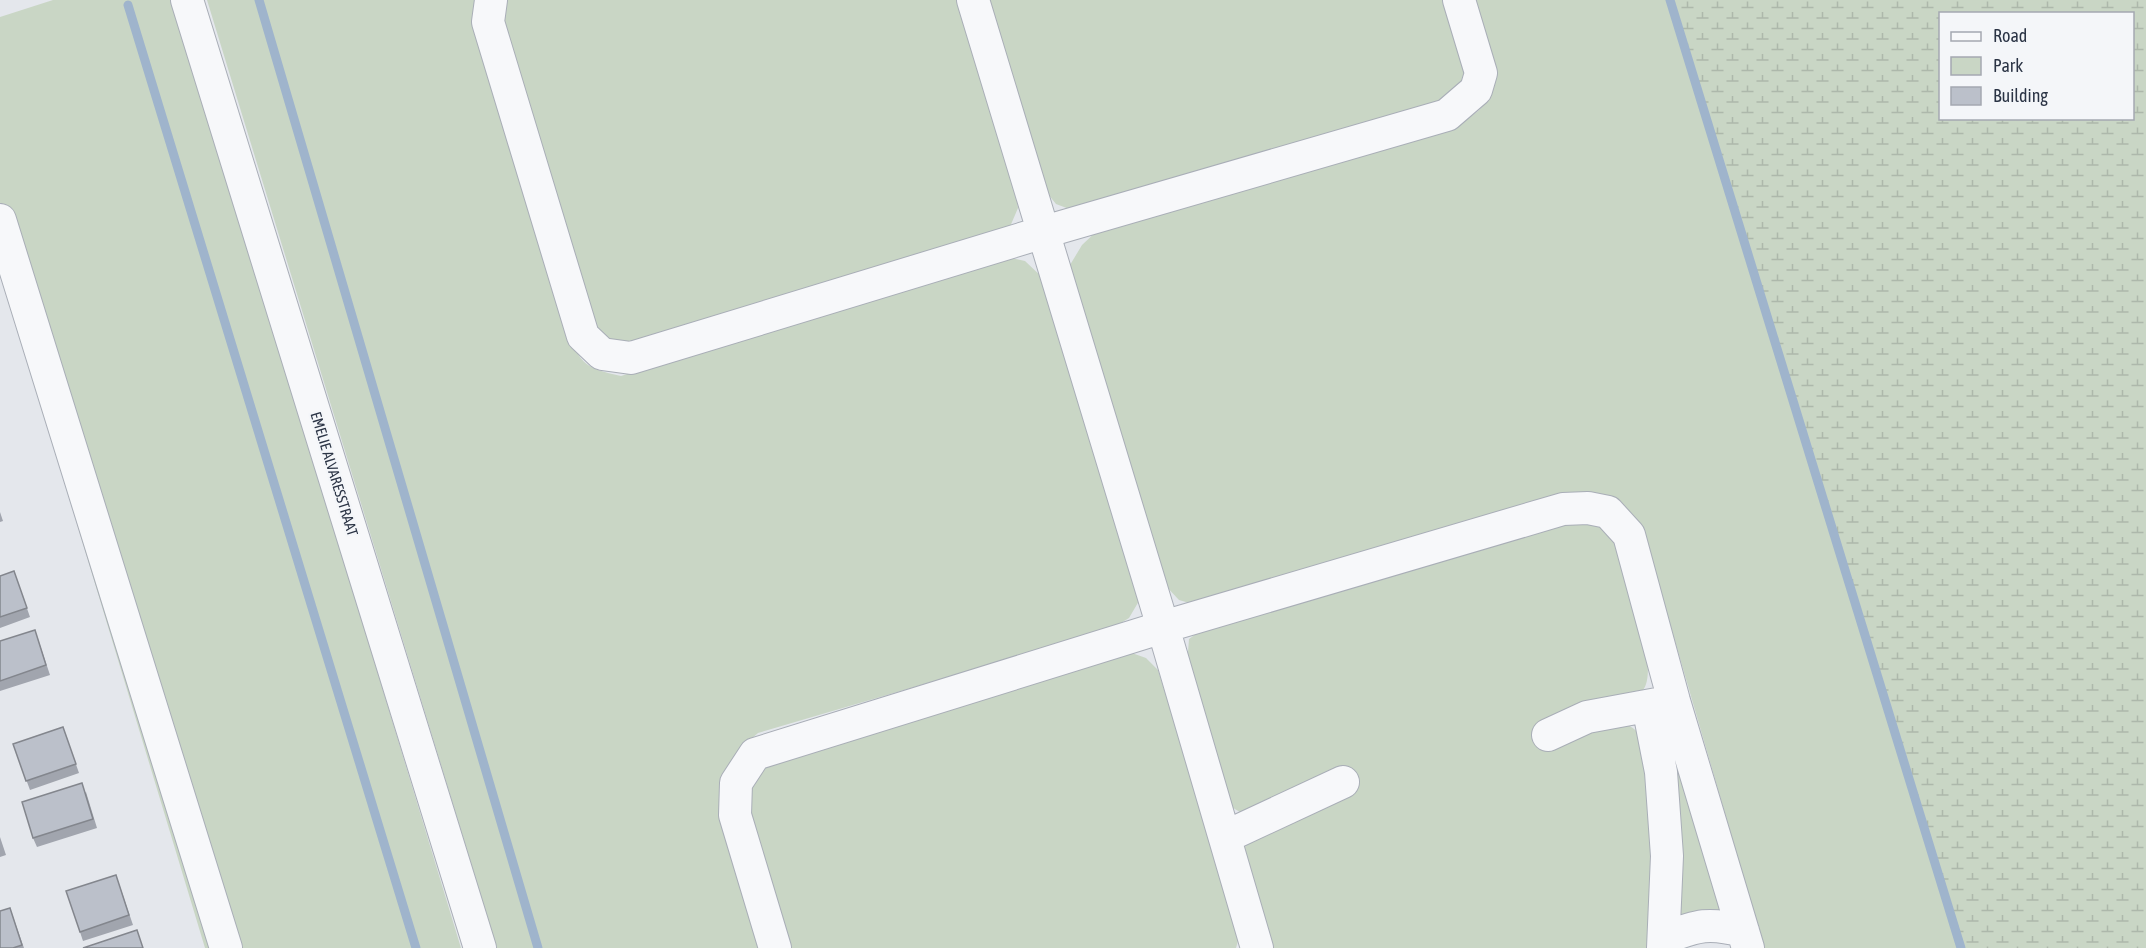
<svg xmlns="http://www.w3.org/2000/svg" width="2146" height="948" font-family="'Asap Condensed',sans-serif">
<defs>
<pattern id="wetland-marsh" width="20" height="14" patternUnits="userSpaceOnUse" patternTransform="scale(1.5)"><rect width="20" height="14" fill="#c9d6c5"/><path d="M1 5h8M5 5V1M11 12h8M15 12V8" fill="none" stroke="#adb8ab"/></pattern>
</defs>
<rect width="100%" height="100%" fill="#e4e7ec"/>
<path fill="#c9d6c5" d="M 53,0 L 174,0 L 461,948 L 205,948 L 0,269 L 0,17 Z
M 207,0 L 475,0 L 475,14 L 567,333 C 582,365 585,368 621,376 L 1002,256 L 1025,261 L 1043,278 L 1139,601 L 1129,618 L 1111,629 L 758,733 C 731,757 726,768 719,803 L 762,948 L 497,948 Z
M 505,0 L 958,0 L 1015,186 L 1018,208 L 1009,229 L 631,346 L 608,343 L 591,326 L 499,14 Z
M 987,0 L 1448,0 C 1455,23 1477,73 1457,94 C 1452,99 1442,102 1436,106 L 1072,210 L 1056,204 L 1044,189 Z
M 1474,0 L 1670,0 L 1961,948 L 1764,948 L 1646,541 C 1625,505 1616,497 1573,492 L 1196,605 L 1179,600 L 1164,584 L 1075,296 L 1070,265 L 1082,245 L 1100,228 L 1454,126 C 1462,121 1471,117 1478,111 C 1511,84 1484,32 1474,0 Z
M 1585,519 L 1605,527 L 1616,543 C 1624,572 1661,667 1643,690 C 1634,702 1591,723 1576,733 L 1627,724 C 1631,727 1638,731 1641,736 C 1659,779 1654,900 1646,948 L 1271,948 L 1242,856 L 1248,838 L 1243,814 L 1230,806 L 1187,665 L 1189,639 L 1204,628 Z
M 1129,652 L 1146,658 L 1158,670 L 1240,934 L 1236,948 L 789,948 L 746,808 L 748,787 L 764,763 Z
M 1671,729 L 1725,910 L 1702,911 L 1676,917 Z"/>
<path fill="url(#wetland-marsh)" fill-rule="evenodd" d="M 1670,0 L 2146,0 L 2146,948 L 1961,948 ZM 1940,14 L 2132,14 L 2132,118 L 1940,118 Z"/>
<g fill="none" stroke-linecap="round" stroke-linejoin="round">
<path stroke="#9fb4cc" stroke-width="9" d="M 259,0 L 538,948
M 1670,0 L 1961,948
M 128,5 L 416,948"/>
<defs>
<path id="street" d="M 187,0 L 480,948
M 491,0 L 488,22 L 583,336 L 602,354 L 631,358 L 1044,232 L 1447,115 L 1476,90 L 1481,73 L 1459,0
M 973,0 L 1163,627 L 1257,948
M 0,220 L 226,948
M 1648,706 L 1661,772 L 1667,856 L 1663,948
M 1548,735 L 1587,717 L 1668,702
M 1225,837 L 1343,782
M 1665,938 C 1698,925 1709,922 1743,931
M 775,948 L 735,815 L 736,783 L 755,754 L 1163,627 L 1563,509 L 1588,508 L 1608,512 L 1629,535 L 1674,701 L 1748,948"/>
</defs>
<use href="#street" stroke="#a9aeb7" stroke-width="34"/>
<use href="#street" stroke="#f7f8fa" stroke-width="32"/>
</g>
<path fill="#a1a5ae" d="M 0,512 L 3,521 L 0,522 Z
M 14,571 L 30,617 L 0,628 L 0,576 Z
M 38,639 L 50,675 L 0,691 L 0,641 Z
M 63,727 L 79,773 L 30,790 L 13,744 Z
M 86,792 L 97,828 L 37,847 L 33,838 Z
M 0,837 L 6,855 L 0,857 Z
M 116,875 L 133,925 L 83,941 L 80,932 Z
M 10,908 L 24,948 L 0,948 Z"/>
<path fill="#bbc0ca" stroke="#83868d" stroke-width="1.5" d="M 14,571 L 27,608 L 0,617 L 0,576 Z
M 35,630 L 46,665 L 0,681 L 0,641 Z
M 63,727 L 76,764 L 26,781 L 13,744 Z
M 82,783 L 93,819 L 33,838 L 22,802 Z
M 116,875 L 129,915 L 80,932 L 66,891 Z
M 10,908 L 22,945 L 13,948 L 0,948 L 0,911 Z
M 137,930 L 143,948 L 83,948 Z"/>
<g text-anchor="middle" stroke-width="4.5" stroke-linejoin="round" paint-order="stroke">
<g font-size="15" fill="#2b3445" stroke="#f4f6f9">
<text transform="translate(334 474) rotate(73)" y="5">EMELIE ALVARESSTRAAT</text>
</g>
</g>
<rect x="1939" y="12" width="195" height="108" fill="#f4f6f9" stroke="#a4a8b1" stroke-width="1.5"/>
<rect x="1951" y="32" width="30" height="9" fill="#f7f8fa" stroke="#a4a8b1" stroke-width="1.5"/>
<text x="1993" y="42" font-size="18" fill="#2b3445">Road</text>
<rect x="1951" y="57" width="30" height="18" fill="#c9d6c5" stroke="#a4a8b1" stroke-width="1.5"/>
<text x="1993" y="72" font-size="18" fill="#2b3445">Park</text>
<rect x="1951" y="87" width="30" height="18" fill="#bbc0ca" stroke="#a4a8b1" stroke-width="1.5"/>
<text x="1993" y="102" font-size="18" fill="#2b3445">Building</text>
</svg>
